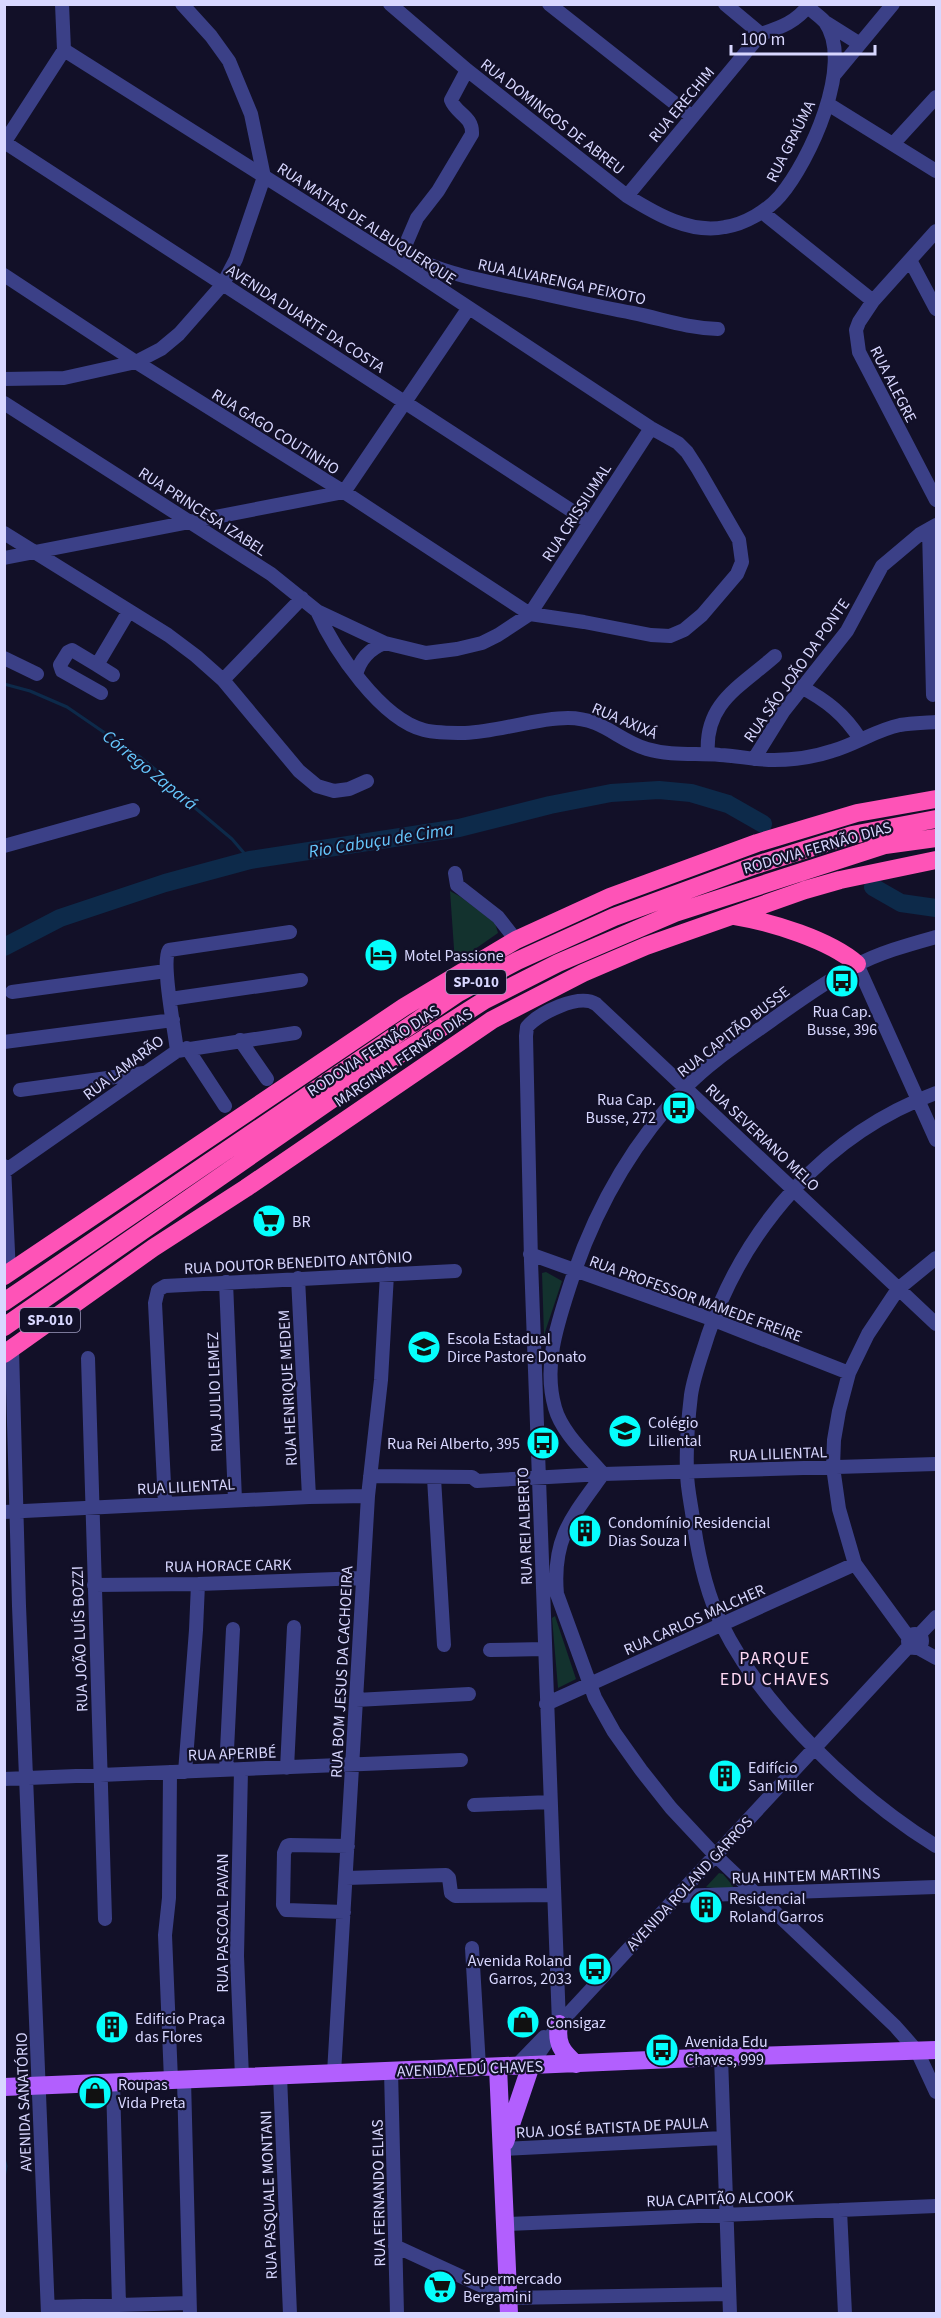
<svg xmlns="http://www.w3.org/2000/svg" width="941" height="2318" font-family="'Source Sans 3',sans-serif">
<rect width="100%" height="100%" fill="#121028"/>
<path fill="#13322e" d="M 450,891 L 461,897 L 495,923 L 498,933 L 455,963 Z
M 546,1272 L 562,1281 L 544,1335 L 542,1273 Z
M 555,1616 L 576,1679 L 558,1688 L 552,1618 Z
M 719,1873 L 723,1874 L 733,1886 L 732,1890 L 706,1887 Z"/>
<g fill="none" stroke-linecap="round" stroke-linejoin="round">
<path stroke="#0d2a4a" stroke-width="3" d="M 4,684 L 30,691 L 67,707 L 140,757 L 161,774 L 194,807 L 232,839 L 250,860
M 4,2158 L 6,2166 L 4,2178"/>
<path stroke="#0d2a4a" stroke-width="18" d="M 873,887 L 901,903 L 936,908
M 4,947 L 60,918 L 165,883 L 250,860 L 459,828 L 550,805 L 611,793 L 659,790 L 691,793 L 728,804 L 763,824"/>
<path stroke="#3b4087" stroke-width="14" d="M 390,4 L 467,70 L 627,196 C 656,214 690,234 725,227 C 745,224 767,211 780,196 C 809,162 855,64 825,22 C 821,17 813,12 808,7
M 549,4 L 691,116
M 725,4 L 761,34
M 825,22 L 860,44
M 761,34 C 782,27 796,22 810,4
M 835,74 L 893,4
M 828,104 L 936,171
M 4,142 L 589,522
M 4,143 L 64,50 L 62,4
M 893,144 L 936,97
M 627,196 L 761,34
M 762,212 L 873,301
M 936,231 L 873,301 L 859,322 L 856,330 L 859,352 L 936,500
M 403,252 C 439,273 480,280 520,289 C 558,297 595,306 633,313 C 663,319 686,328 718,329
M 399,260 L 417,218 L 438,191 L 472,134 C 473,116 456,114 451,100 L 467,70
M 910,260 L 936,309
M 4,275 L 136,362 L 344,492 L 530,614 L 584,622 L 651,635 L 670,636 L 684,630 L 702,615 L 737,574 L 742,562 L 739,540 L 698,469 L 687,452 L 678,443 L 651,428 L 398,261 L 64,50
M 4,379 L 64,378 L 136,362 L 161,349 L 179,334 L 223,284 L 236,259 L 264,177 L 251,114 L 229,61 L 211,36 L 182,4
M 4,403 L 271,574 L 317,611 L 385,643 L 426,653 L 457,649 L 482,643 L 498,635 L 530,614 L 651,428
M 929,529 L 933,695
M 4,533 L 168,635 L 196,656 L 223,680 L 299,771 L 317,786 L 334,791 L 349,789 L 367,781
M 4,558 L 344,492 L 468,309
M 317,611 C 334,650 381,719 424,730 C 436,733 452,733 465,733 C 499,732 534,718 568,718 C 603,718 617,740 647,749 C 671,756 695,753 720,755 C 738,756 756,760 774,760 C 793,760 814,757 832,751 C 856,744 876,730 900,725 C 912,723 924,723 936,722
M 4,658 L 37,674
M 97,665 L 113,675
M 356,675 C 360,659 369,649 385,643
M 223,680 L 302,598
M 801,687 C 826,700 845,715 860,739
M 101,693 L 62,671 L 60,665 L 68,652 L 72,650 L 97,665 L 129,611
M 708,754 C 704,703 740,687 775,656
M 754,759 L 783,712 L 847,631 L 882,566 L 920,534 L 936,525
M 4,846 L 133,810
M 455,873 L 457,885 L 498,917 L 516,940
M 857,964 L 936,1140
M 12,992 L 166,971
M 170,999 L 301,980
M 240,1040 L 267,1079
M 4,1042 L 173,1020
M 187,1048 L 225,1106
M 177,1051 L 295,1033
M 20,1090 L 144,1073
M 936,1093 C 827,1133 745,1226 708,1335 C 702,1355 694,1375 691,1395 C 688,1420 686,1447 687,1472 C 687,1487 691,1504 693,1519 C 698,1555 706,1593 722,1625 C 763,1708 858,1798 936,1846
M 4,1166 L 9,1273
M 5,1171 L 177,1051 C 175,1032 161,963 169,950 L 290,932
M 530,1254 L 714,1320 L 849,1373
M 298,1278 L 309,1497
M 226,1282 L 235,1500
M 12,1349 L 19,1606 L 48,2314
M 88,1358 L 105,1919
M 603,1474 C 572,1517 552,1538 557,1594 L 595,1698 L 614,1732 L 641,1770 L 671,1808 L 715,1855 L 895,2026 L 917,2051 L 936,2092
M 603,1474 C 587,1455 562,1433 555,1408 C 543,1366 557,1325 570,1285 C 594,1211 632,1143 686,1087 C 711,1061 743,1041 772,1020 C 799,1001 826,981 855,966 C 878,953 911,944 936,937
M 370,1476 L 472,1477 L 477,1481 L 603,1474 L 936,1464
M 434,1478 L 444,1645
M 165,1504 L 155,1303 L 158,1290 L 165,1286 L 455,1271
M 4,1512 L 309,1497 L 368,1496
M 94,1585 L 198,1584 L 363,1578
M908 1641a7 7 0 1 1 14 0a7 7 0 1 1-14 0Z
M 919,1635 L 936,1617
M 909,1638 L 855,1564 L 839,1509 L 833,1467 L 834,1440 L 839,1411 L 849,1373 L 868,1334 L 898,1289 L 936,1258
M 918,1648 L 936,1658
M 490,1650 L 544,1649
M 356,1700 L 469,1694
M 546,1704 L 855,1564
M 287,1768 L 294,1627
M 226,1770 L 233,1629
M 241,1770 L 237,1956 L 242,2077
M 170,1772 L 169,1898 L 165,1935 L 171,2080
M 185,1772 L 196,1630 L 198,1584
M 4,1779 L 461,1760
M 474,1805 L 550,1802
M 346,1878 L 446,1875 L 449,1878 L 451,1893 L 455,1896 L 554,1895
M 676,1896 L 936,1887
M 344,1912 L 286,1910 L 283,1905 L 284,1853 L 287,1846 L 290,1845 L 348,1846
M 472,1948 L 479,2067
M 559,2024 L 531,1261 L 526,1036 L 527,1027 C 539,1013 579,993 596,1004 L 936,1324
M 721,2057 L 730,2314
M 531,2065 L 559,2024 L 910,1645
M 516,2066 L 544,2037
M 391,2071 L 397,2314
M 334,2073 L 368,1496 L 381,1380 L 387,1274
M 280,2076 L 290,2314
M 184,2080 L 190,2314
M 113,2083 L 119,2305
M 503,2149 L 723,2138
M 840,2210 L 845,2314
M 506,2224 L 936,2206
M 395,2246 L 508,2298 L 729,2294
M 48,2307 L 189,2303"/>
<path stroke="#b25ffe" stroke-width="18" d="M 559,2024 C 556,2043 561,2051 576,2064
M 498,2067 L 509,2314
M 4,2087 L 721,2057 L 936,2050
M 505,2142 L 531,2065"/>
<path stroke="#fe53b7" stroke-width="18" d="M 735,916 C 771,922 830,940 857,964
M 4,1276 L 404,1007 L 516,940 L 610,897 L 757,843 L 857,813 L 936,799
M 4,1302 L 458,993 L 517,961 L 614,917 L 753,866 L 852,835 L 936,819
M 4,1327 L 361,1079 L 485,1000 L 558,963 L 675,913 L 885,845 L 936,838
M 4,1354 L 153,1248 L 246,1188 L 492,1020 L 583,973 L 646,946 L 805,890 L 840,880 L 936,860"/>
</g>
<defs>
<symbol id="hotel-disc" viewBox="-11 -11 22 22"><circle r="9.5" fill="#05fefc" stroke="#121028"/><path d="M-6-4.5h1.5V1H6V5H4.5V3h-9V5H-6ZM-4 0a1.8 1.8 0 1 1 3.6 0ZM.5 0V-2.5h3Q6-2.5 6 0Z" fill="#111"/></symbol>
<symbol id="bus-disc" viewBox="-11 -11 22 22"><circle r="9.5" fill="#05fefc" stroke="#121028"/><path d="M-5-6H5V4H4V6H2V4H-2V6H-4V4H-5ZM-3.5-4V0h7V-4ZM-3.5 1.2v1.5H-2V1.2ZM2 1.2v1.5H3.5V1.2Z" fill="#111"/></symbol>
<symbol id="supermarket-disc" viewBox="-11 -11 22 22"><circle r="9.5" fill="#05fefc" stroke="#121028"/><path d="M-6-5.5h2.5l.6 2H6L4.5 2H-2.5L-4.4-4H-6ZM-1.5 3.2a1.3 1.3 0 1 0 .1 0ZM3 3.2a1.3 1.3 0 1 0 .1 0Z" fill="#111"/></symbol>
<symbol id="school-disc" viewBox="-11 -11 22 22"><circle r="9.5" fill="#05fefc" stroke="#121028"/><path d="M0-5L7-2L0 1L-7-2ZM-4 1L0 2.5L4 1V4Q0 6-4 4Z" fill="#111"/></symbol>
<symbol id="building-disc" viewBox="-11 -11 22 22"><circle r="9.5" fill="#05fefc" stroke="#121028"/><path d="M-4-6H4V6H1V3H-1V6H-4ZM-2.5-4.3h1.7v1.8h-1.7ZM.8-4.3h1.7v1.8H.8ZM-2.5-1h1.7V.8h-1.7ZM.8-1h1.7V.8H.8Z" fill="#111"/></symbol>
<symbol id="shop-disc" viewBox="-11 -11 22 22"><circle r="9.5" fill="#05fefc" stroke="#121028"/><path d="M-5-2.5h2.3a2.7 3.5 0 0 1 5.4 0H5L5.5 6h-11ZM-1.5-2.5h3a1.5 2.3 0 0 0-3 0Z" fill="#111"/></symbol>
</defs>
<g fill-rule="evenodd">
<use href="#hotel-disc" x="362" y="936" width="38" height="38"/>
<use href="#bus-disc" x="823" y="962" width="38" height="38"/>
<use href="#bus-disc" x="660" y="1089" width="38" height="38"/>
<use href="#supermarket-disc" x="250" y="1202" width="38" height="38"/>
<use href="#school-disc" x="405" y="1328" width="38" height="38"/>
<use href="#school-disc" x="606" y="1412" width="38" height="38"/>
<use href="#bus-disc" x="524" y="1424" width="38" height="38"/>
<use href="#building-disc" x="566" y="1512" width="38" height="38"/>
<use href="#building-disc" x="706" y="1757" width="38" height="38"/>
<use href="#building-disc" x="687" y="1888" width="38" height="38"/>
<use href="#bus-disc" x="576" y="1950" width="38" height="38"/>
<use href="#shop-disc" x="504" y="2003" width="38" height="38"/>
<use href="#building-disc" x="93" y="2008" width="38" height="38"/>
<use href="#bus-disc" x="643" y="2031" width="38" height="38"/>
<use href="#shop-disc" x="76" y="2074" width="38" height="38"/>
<use href="#supermarket-disc" x="421" y="2268" width="38" height="38"/>
</g>
<g text-anchor="middle" stroke-width="4.5" stroke-linejoin="round" paint-order="stroke">
<g fill="#121028" stroke="#9d9bbe" stroke-width="1.5">
<rect x="446" y="970" width="60" height="24" rx="4.5"/>
<rect x="20" y="1308" width="60" height="24" rx="4.5"/>
</g>
<g font-size="15" font-weight="bold" fill="#d8d7ff">
<text x="476" y="987">SP-010</text>
<text x="50" y="1325">SP-010</text>
</g>
<g font-size="16" fill="#d8d7ff" stroke="#121028">
<text transform="translate(681 104) rotate(-50)" y="6">RUA ERECHIM</text>
<text transform="translate(553 116) rotate(38)" y="6">RUA DOMINGOS DE ABREU</text>
<text transform="translate(790 141) rotate(-63)" y="6">RUA GRAÚMA</text>
<text transform="translate(367 223) rotate(33)" y="6">RUA MATIAS DE ALBUQUERQUE</text>
<text transform="translate(562 281) rotate(12)" y="6">RUA ALVARENGA PEIXOTO</text>
<text transform="translate(306 318) rotate(33)" y="6">AVENIDA DUARTE DA COSTA</text>
<text transform="translate(894 384) rotate(63)" y="6">RUA ALEGRE</text>
<text transform="translate(276 431) rotate(32)" y="6">RUA GAGO COUTINHO</text>
<text transform="translate(203 511) rotate(33)" y="6">RUA PRINCESA IZABEL</text>
<text transform="translate(576 512) rotate(-57)" y="6">RUA CRISSIUMAL</text>
<text transform="translate(796 670) rotate(-55)" y="6">RUA SÃO JOÃO DA PONTE</text>
<text transform="translate(625 720) rotate(23)" y="6">RUA AXIXÁ</text>
<text transform="translate(817 847) rotate(-16)" y="6">RODOVIA FERNÃO DIAS</text>
<text transform="translate(733 1031) rotate(-38)" y="6">RUA CAPITÃO BUSSE</text>
<text transform="translate(373 1050) rotate(-33)" y="6">RODOVIA FERNÃO DIAS</text>
<text transform="translate(403 1057) rotate(-34)" y="6">MARGINAL FERNÃO DIAS</text>
<text transform="translate(123 1067) rotate(-37)" y="6">RUA LAMARÃO</text>
<text transform="translate(763 1137) rotate(43)" y="6">RUA SEVERIANO MELO</text>
<text transform="translate(298 1262) rotate(-3)" y="6">RUA DOUTOR BENEDITO ANTÔNIO</text>
<text transform="translate(696 1298) rotate(20)" y="6">RUA PROFESSOR MAMEDE FREIRE</text>
<text transform="translate(287 1388) rotate(-93)" y="6">RUA HENRIQUE MEDEM</text>
<text transform="translate(214 1392) rotate(-92)" y="6">RUA JULIO LEMEZ</text>
<text transform="translate(778 1453) rotate(-2)" y="6">RUA LILIENTAL</text>
<text transform="translate(186 1486) rotate(-3)" y="6">RUA LILIENTAL</text>
<text transform="translate(524 1526) rotate(-92)" y="6">RUA REI ALBERTO</text>
<text transform="translate(228 1565) rotate(-1)" y="6">RUA HORACE CARK</text>
<text transform="translate(694 1619) rotate(-24)" y="6">RUA CARLOS MALCHER</text>
<text transform="translate(79 1639) rotate(-92)" y="6">RUA JOÃO LUÍS BOZZI</text>
<text transform="translate(341 1672) rotate(-87)" y="6">RUA BOM JESUS DA CACHOEIRA</text>
<text transform="translate(232 1753) rotate(-2)" y="6">RUA APERIBÉ</text>
<text transform="translate(806 1875) rotate(-2)" y="6">RUA HINTEM MARTINS</text>
<text transform="translate(689 1883) rotate(-47)" y="6">AVENIDA ROLAND GARROS</text>
<text transform="translate(222 1923) rotate(-90)" y="6">RUA PASCOAL PAVAN</text>
<text transform="translate(470 2068) rotate(-2)" y="6">AVENIDA EDÚ CHAVES</text>
<text transform="translate(23 2102) rotate(-92)" y="6">AVENIDA SANATÓRIO</text>
<text transform="translate(612 2127) rotate(-3)" y="6">RUA JOSÉ BATISTA DE PAULA</text>
<text transform="translate(378 2193) rotate(-91)" y="6">RUA FERNANDO ELIAS</text>
<text transform="translate(268 2195) rotate(-92)" y="6">RUA PASQUALE MONTANI</text>
<text transform="translate(720 2198) rotate(-2)" y="6">RUA CAPITÃO ALCOOK</text>
</g>
<g font-size="16" fill="#d8d7ff" stroke="#121028" text-anchor="start">
<text x="404" y="961">Motel Passione</text>
<text x="842" y="1017" text-anchor="middle">Rua Cap.<tspan x="842" dy="18">Busse, 396</tspan></text>
<text x="656" y="1105" text-anchor="end">Rua Cap.<tspan x="656" dy="18">Busse, 272</tspan></text>
<text x="292" y="1227">BR</text>
<text x="447" y="1344">Escola Estadual<tspan x="447" dy="18">Dirce Pastore Donato</tspan></text>
<text x="648" y="1428">Colégio<tspan x="648" dy="18">Liliental</tspan></text>
<text x="520" y="1449" text-anchor="end">Rua Rei Alberto, 395</text>
<text x="608" y="1528">Condomínio Residencial<tspan x="608" dy="18">Dias Souza I</tspan></text>
<text x="748" y="1773">Edifício<tspan x="748" dy="18">San Miller</tspan></text>
<text x="729" y="1904">Residencial<tspan x="729" dy="18">Roland Garros</tspan></text>
<text x="572" y="1966" text-anchor="end">Avenida Roland<tspan x="572" dy="18">Garros, 2033</tspan></text>
<text x="135" y="2024">Edificio Praça<tspan x="135" dy="18">das Flores</tspan></text>
<text x="546" y="2028">Consigaz</text>
<text x="685" y="2047">Avenida Edu<tspan x="685" dy="18">Chaves, 999</tspan></text>
<text x="118" y="2090">Roupas<tspan x="118" dy="18">Vida Preta</tspan></text>
<text x="463" y="2284">Supermercado<tspan x="463" dy="18">Bergamini</tspan></text>
</g>
<g font-size="18" font-style="italic" fill="#66c8fe" stroke="#121028">
<text transform="translate(150 770) rotate(39)" y="6">Córrego Zapará</text>
<text transform="translate(381 840) rotate(-9)" y="6">Rio Cabuçu de Cima</text>
</g>
<g font-size="18" letter-spacing="1.5" fill="#ffd9f5" stroke="#121028">
<text x="775" y="1664">PARQUE<tspan x="775" dy="21">EDU CHAVES</tspan></text>
</g>
</g>
<rect width="941" height="2318" fill="none" stroke="#d8d7ff" stroke-width="12"/>
<path d="M731 45v9h144v-9" fill="none" stroke="#d8d7ff" stroke-width="3"/>
<text x="740" y="45" font-size="18" fill="#d8d7ff" stroke="#121028" stroke-width="4.5" paint-order="stroke">100 m</text>
</svg>
